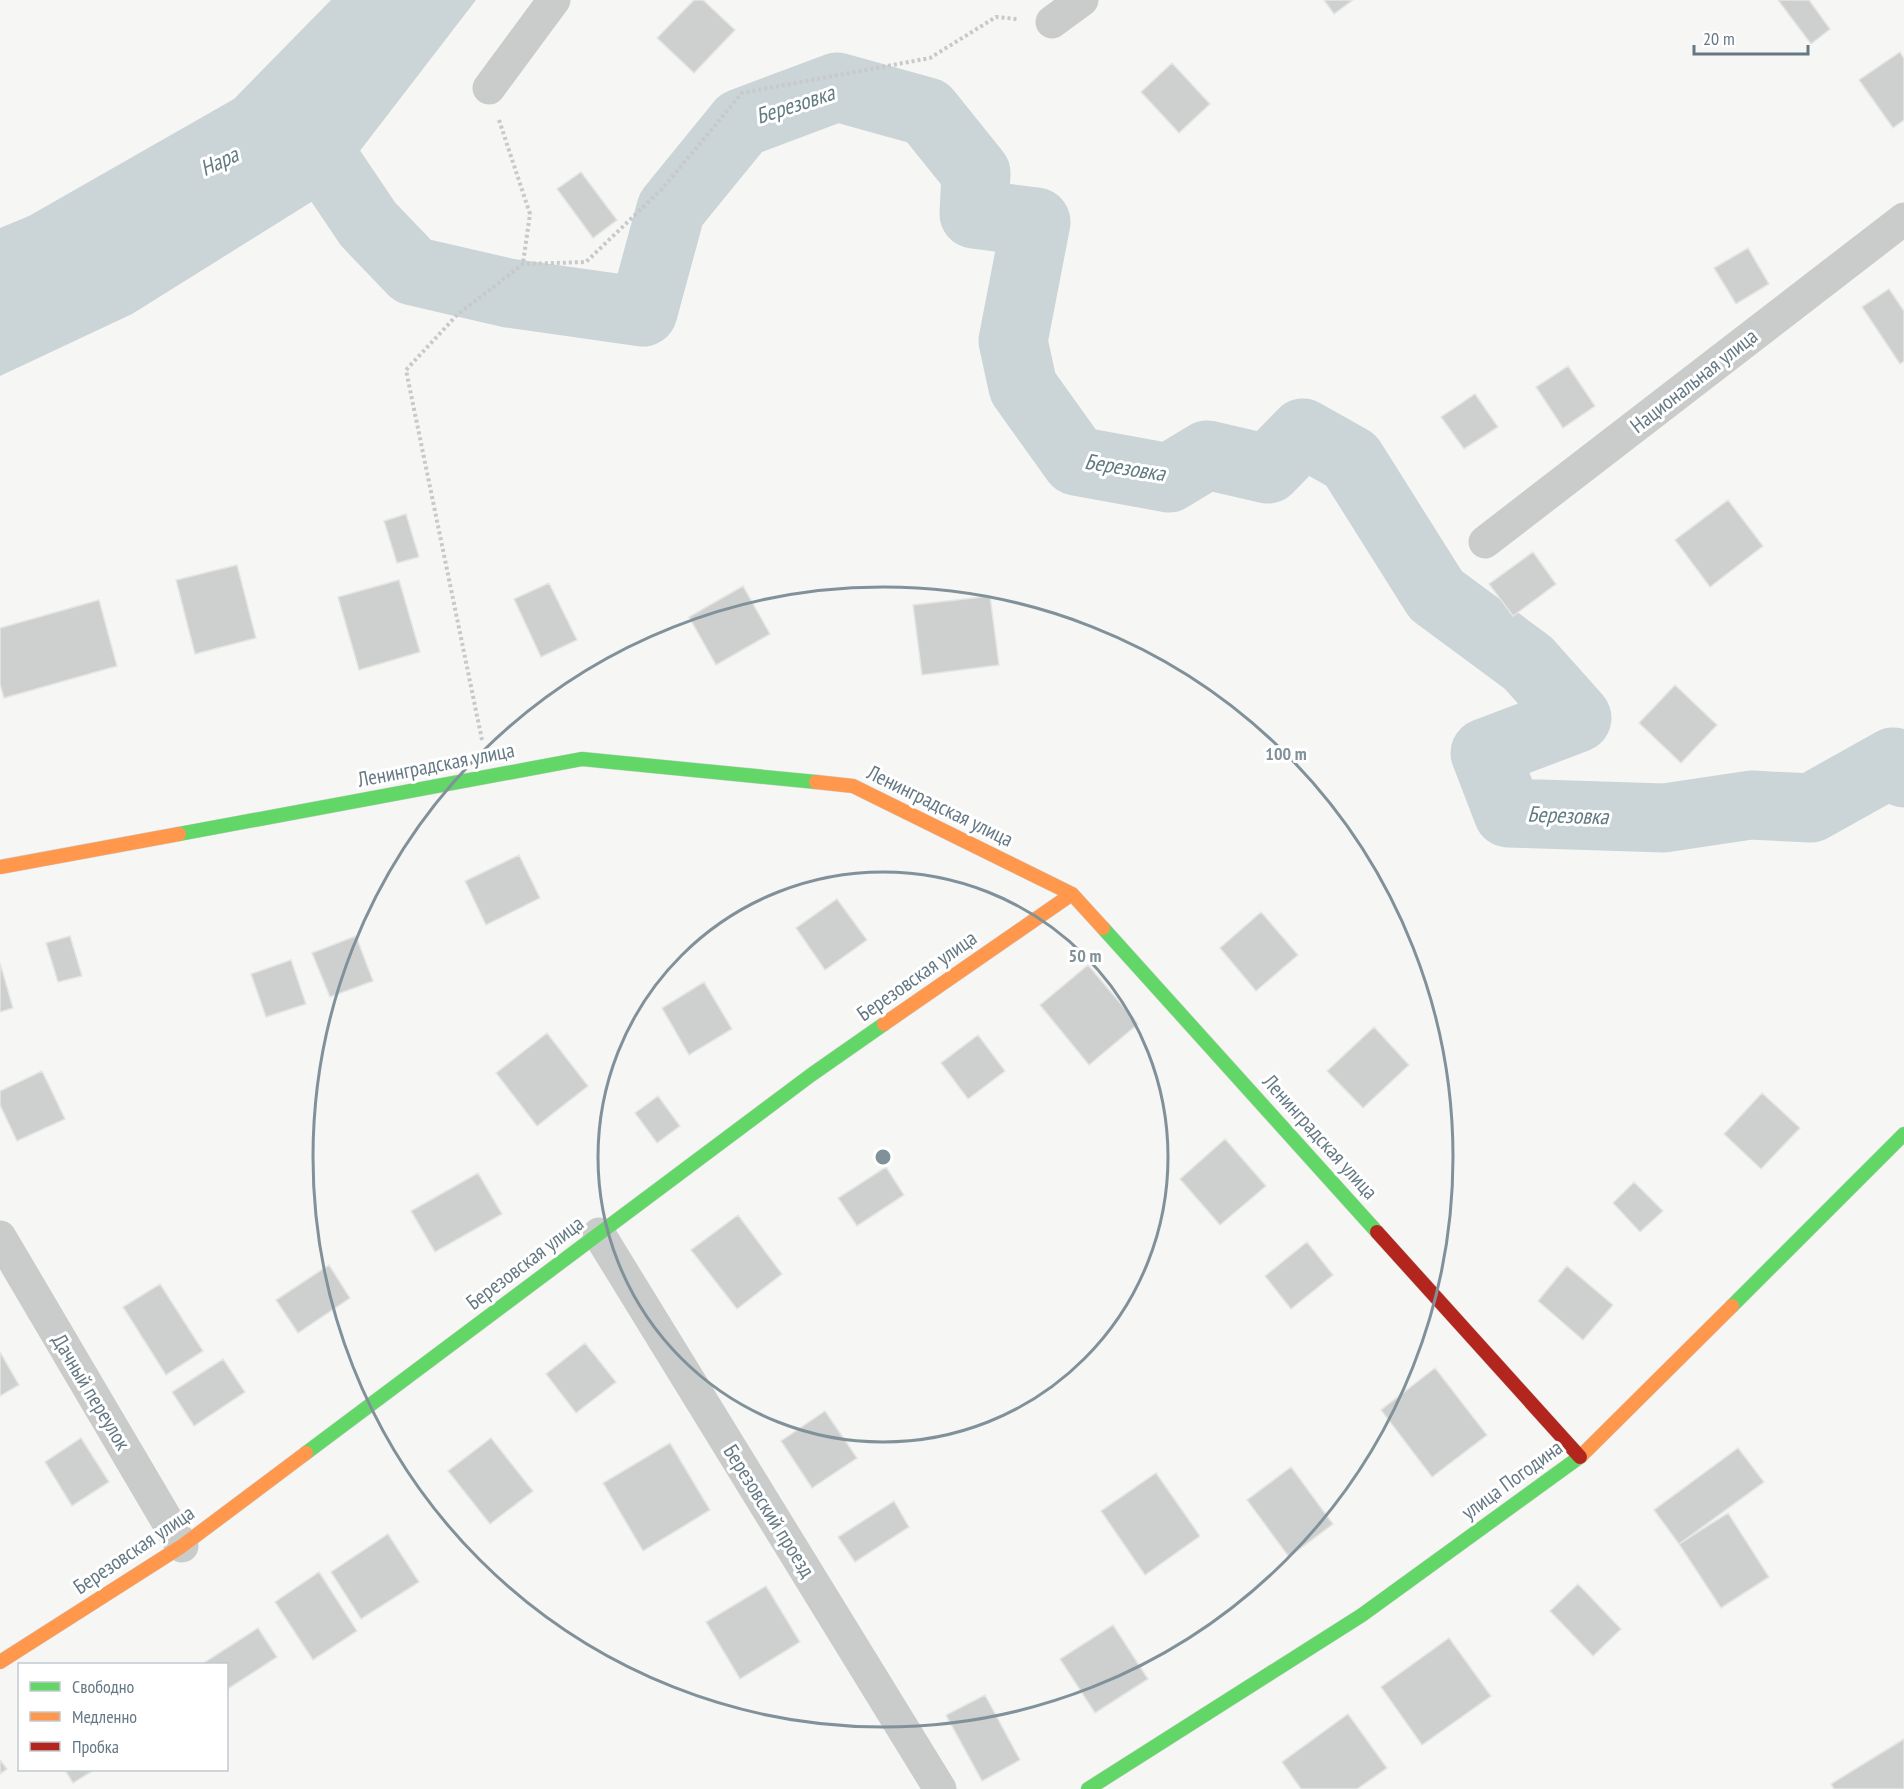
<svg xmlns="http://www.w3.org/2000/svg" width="1904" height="1789" font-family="'PT Sans Narrow',sans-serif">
<rect width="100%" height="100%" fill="#f6f6f4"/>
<path fill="#cbd4d6" d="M 331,0 L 476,0 L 329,191 L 132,314 L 0,376 L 0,228 L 29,216 L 234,99 Z"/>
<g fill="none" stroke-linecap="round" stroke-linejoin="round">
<path stroke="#cbd4d6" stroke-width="69" d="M 300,123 L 368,224 L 413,271 L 508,293 L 643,312 L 671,209 L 741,123 L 837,87 L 927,112 L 976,173 L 974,214 L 1036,222 L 1013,341 L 1023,387 L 1076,461 L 1169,478 L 1207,455 L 1268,469 L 1303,433 L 1351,460 L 1436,595 L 1528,663 L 1577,718 L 1485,753 L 1508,813 L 1664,818 L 1751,805 L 1811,808 L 1893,762 L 1904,773"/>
</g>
<path fill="#ced0d0" stroke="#e5e5e4" stroke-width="1.5" d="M 694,0 L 703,0 L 735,30 L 694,73 L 657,38 Z
M 1324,0 L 1353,0 L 1334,14 Z
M 1778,0 L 1809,0 L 1830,29 L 1811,44 Z
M 1900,52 L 1904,59 L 1904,120 L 1893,128 L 1859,80 Z
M 1172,63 L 1210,104 L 1179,133 L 1141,92 Z
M 581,172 L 617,220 L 593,238 L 557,189 Z
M 1748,248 L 1769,284 L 1736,304 L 1714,268 Z
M 1889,289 L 1904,311 L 1904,361 L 1900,364 L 1862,307 Z
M 1568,366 L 1595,406 L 1563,428 L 1536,387 Z
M 1475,394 L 1498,427 L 1464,449 L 1441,417 Z
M 1728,500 L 1763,546 L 1710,587 L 1675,540 Z
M 406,514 L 419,557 L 397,563 L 384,521 Z
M 1533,552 L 1556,584 L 1513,616 L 1489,584 Z
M 237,565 L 256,638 L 195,654 L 176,580 Z
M 399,580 L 420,652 L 359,670 L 338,597 Z
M 549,583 L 577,640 L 541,657 L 514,599 Z
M 743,586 L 770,634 L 716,665 L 689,617 Z
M 990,596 L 999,665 L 922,675 L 913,605 Z
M 99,600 L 117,666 L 4,698 L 0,684 L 0,628 Z
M 1675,685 L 1717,725 L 1681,763 L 1639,723 Z
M 519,855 L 540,898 L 486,925 L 465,881 Z
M 837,899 L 867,940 L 825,970 L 796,928 Z
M 1261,912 L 1298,955 L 1256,991 L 1220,948 Z
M 70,936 L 82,976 L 58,982 L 46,943 Z
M 356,936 L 373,981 L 330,997 L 312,953 Z
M 291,960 L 306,1004 L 266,1017 L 251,974 Z
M 0,963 L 13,1008 L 0,1012 Z
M 1088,965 L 1138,1024 L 1089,1065 L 1040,1005 Z
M 704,982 L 732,1029 L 689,1055 L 662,1008 Z
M 1374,1027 L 1409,1065 L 1363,1108 L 1327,1071 Z
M 547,1033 L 588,1086 L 537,1126 L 496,1073 Z
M 978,1035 L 1005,1071 L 968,1099 L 941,1063 Z
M 42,1071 L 65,1119 L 17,1141 L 0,1105 L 0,1091 Z
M 1762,1093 L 1800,1128 L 1761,1169 L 1724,1134 Z
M 658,1096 L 680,1126 L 657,1143 L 635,1113 Z
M 1225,1139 L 1266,1186 L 1220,1225 L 1180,1179 Z
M 886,1167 L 904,1195 L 857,1226 L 838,1198 Z
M 478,1173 L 502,1214 L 435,1252 L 411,1211 Z
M 1634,1182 L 1663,1211 L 1640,1232 L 1613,1203 Z
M 738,1215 L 782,1274 L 737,1309 L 691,1250 Z
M 1307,1242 L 1333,1275 L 1291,1309 L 1265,1276 Z
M 329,1265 L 350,1298 L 298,1333 L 276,1300 Z
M 1567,1266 L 1613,1305 L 1583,1340 L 1538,1301 Z
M 160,1284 L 203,1351 L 166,1375 L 123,1307 Z
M 585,1343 L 616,1382 L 576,1413 L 546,1374 Z
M 0,1352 L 19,1385 L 0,1396 Z
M 223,1359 L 245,1392 L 194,1426 L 172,1392 Z
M 1435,1368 L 1487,1435 L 1432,1477 L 1381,1410 Z
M 825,1411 L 857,1458 L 812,1488 L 781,1441 Z
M 81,1438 L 109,1482 L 72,1506 L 45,1462 Z
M 491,1438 L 533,1491 L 490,1524 L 448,1471 Z
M 670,1443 L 710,1510 L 643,1551 L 603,1483 Z
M 1738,1448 L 1764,1482 L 1679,1544 L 1654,1510 Z
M 1291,1467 L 1333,1524 L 1289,1557 L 1247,1500 Z
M 1156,1473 L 1200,1536 L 1145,1575 L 1101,1511 Z
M 894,1501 L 909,1527 L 855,1562 L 838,1537 Z
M 1728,1513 L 1769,1577 L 1721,1608 L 1679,1544 Z
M 388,1534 L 419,1582 L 361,1619 L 331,1572 Z
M 319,1572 L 357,1631 L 313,1660 L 275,1602 Z
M 1578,1584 L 1621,1629 L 1593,1656 L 1550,1611 Z
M 766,1586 L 800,1642 L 740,1679 L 706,1622 Z
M 1113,1625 L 1148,1679 L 1095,1713 L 1060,1659 Z
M 258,1628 L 277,1657 L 226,1690 L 226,1664 L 202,1664 Z
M 1449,1638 L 1491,1696 L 1422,1745 L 1381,1687 Z
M 985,1695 L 1020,1760 L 982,1781 L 946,1715 Z
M 1348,1714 L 1387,1768 L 1357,1789 L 1301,1789 L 1282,1762 Z
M 1904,1739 L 1904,1789 L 1834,1789 L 1831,1784 Z
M 0,1760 L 7,1769 L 0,1774 Z
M 65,1770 L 94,1770 L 73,1783 Z"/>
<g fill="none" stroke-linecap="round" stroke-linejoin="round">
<defs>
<path id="fast" d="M 179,834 L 582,759 L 816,782
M 1103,928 L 1377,1232
M 1732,1306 L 1904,1134
M 306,1453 L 811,1075 L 884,1024
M 1088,1789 L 1362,1615 L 1581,1456"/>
<path id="slow" d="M 816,782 L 853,786 L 1072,894 L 1103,928
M 0,867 L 179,834
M 884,1024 L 1072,894
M 1581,1456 L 1732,1306
M 0,1662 L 182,1546 L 306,1453"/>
<path id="jam" d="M 1377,1232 L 1580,1457"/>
</defs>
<use href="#fast" stroke="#d3d4d5" stroke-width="15"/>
<use href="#slow" stroke="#d3d4d5" stroke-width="15"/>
<use href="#jam" stroke="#d3d4d5" stroke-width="15"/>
<path stroke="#c7c9ca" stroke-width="4" stroke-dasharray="3 3" stroke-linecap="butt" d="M 499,120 L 530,214 L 523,263
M 482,740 L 406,370 L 457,315 L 523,264 L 586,262 L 662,189 L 742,93 L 930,58 L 996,17 L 1017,19"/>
<path stroke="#cacccc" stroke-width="33" d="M 1052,22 L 1082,0
M 489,88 L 554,0
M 1485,542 L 1904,219
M 599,1234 L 940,1789
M 0,1237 L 182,1546"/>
<use href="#fast" stroke="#63d668" stroke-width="14"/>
<use href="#slow" stroke="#ff974d" stroke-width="14"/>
<use href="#jam" stroke="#b3261e" stroke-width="14"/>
</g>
<g fill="none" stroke="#81919a" stroke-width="3">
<circle cx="883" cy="1157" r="285"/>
<circle cx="883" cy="1157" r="570"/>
</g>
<g text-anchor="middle" stroke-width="6" stroke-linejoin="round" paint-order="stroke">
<g font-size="21" fill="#657985" stroke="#fff">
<text transform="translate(1694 381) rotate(-38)" y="7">Национальная улица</text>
<text transform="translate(436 765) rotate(-11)" y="7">Ленинградская улица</text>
<text transform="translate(940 806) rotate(26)" y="7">Ленинградская улица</text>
<text transform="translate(917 976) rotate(-35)" y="7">Березовская улица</text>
<text transform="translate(1320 1137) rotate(48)" y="7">Ленинградская улица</text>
<text transform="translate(525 1263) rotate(-37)" y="7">Березовская улица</text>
<text transform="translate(91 1392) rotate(59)" y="7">Дачный переулок</text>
<text transform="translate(1512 1480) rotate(-36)" y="7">улица Погодина</text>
<text transform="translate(769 1511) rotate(58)" y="7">Березовский проезд</text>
<text transform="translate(134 1550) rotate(-34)" y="7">Березовская улица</text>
</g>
<g font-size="22" font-style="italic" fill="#617b81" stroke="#fff">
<text transform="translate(795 104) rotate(-18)" y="8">Березовка</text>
<text transform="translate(219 161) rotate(-25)" y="8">Нара</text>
<text transform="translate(1125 467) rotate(9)" y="8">Березовка</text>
<text transform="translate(1568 815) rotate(2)" y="8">Березовка</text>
</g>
</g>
<circle cx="883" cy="1157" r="9" fill="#81919a" stroke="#fff" stroke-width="3"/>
<g font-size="18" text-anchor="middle" font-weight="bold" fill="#81919a" stroke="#fff" stroke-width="6" stroke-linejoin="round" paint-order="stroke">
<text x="1286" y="760">100 m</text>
<text x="1085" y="962">50 m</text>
</g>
<rect x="18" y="1663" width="210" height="108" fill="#ffffff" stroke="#c1c9ce" stroke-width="1.5"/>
<rect x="30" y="1682" width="30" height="9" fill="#63d668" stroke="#c1c9ce" stroke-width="1.5"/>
<text x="72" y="1693" font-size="18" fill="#657985">Свободно</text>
<rect x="30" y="1712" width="30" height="9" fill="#ff974d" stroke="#c1c9ce" stroke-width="1.5"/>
<text x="72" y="1723" font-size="18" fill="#657985">Медленно</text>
<rect x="30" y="1742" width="30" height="9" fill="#b3261e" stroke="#c1c9ce" stroke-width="1.5"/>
<text x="72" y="1753" font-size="18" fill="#657985">Пробка</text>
<path d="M1694 45v9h114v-9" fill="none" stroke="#657985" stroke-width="3"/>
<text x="1703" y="45" font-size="18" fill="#657985" stroke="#ffffff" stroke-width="4.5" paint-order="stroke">20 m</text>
</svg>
